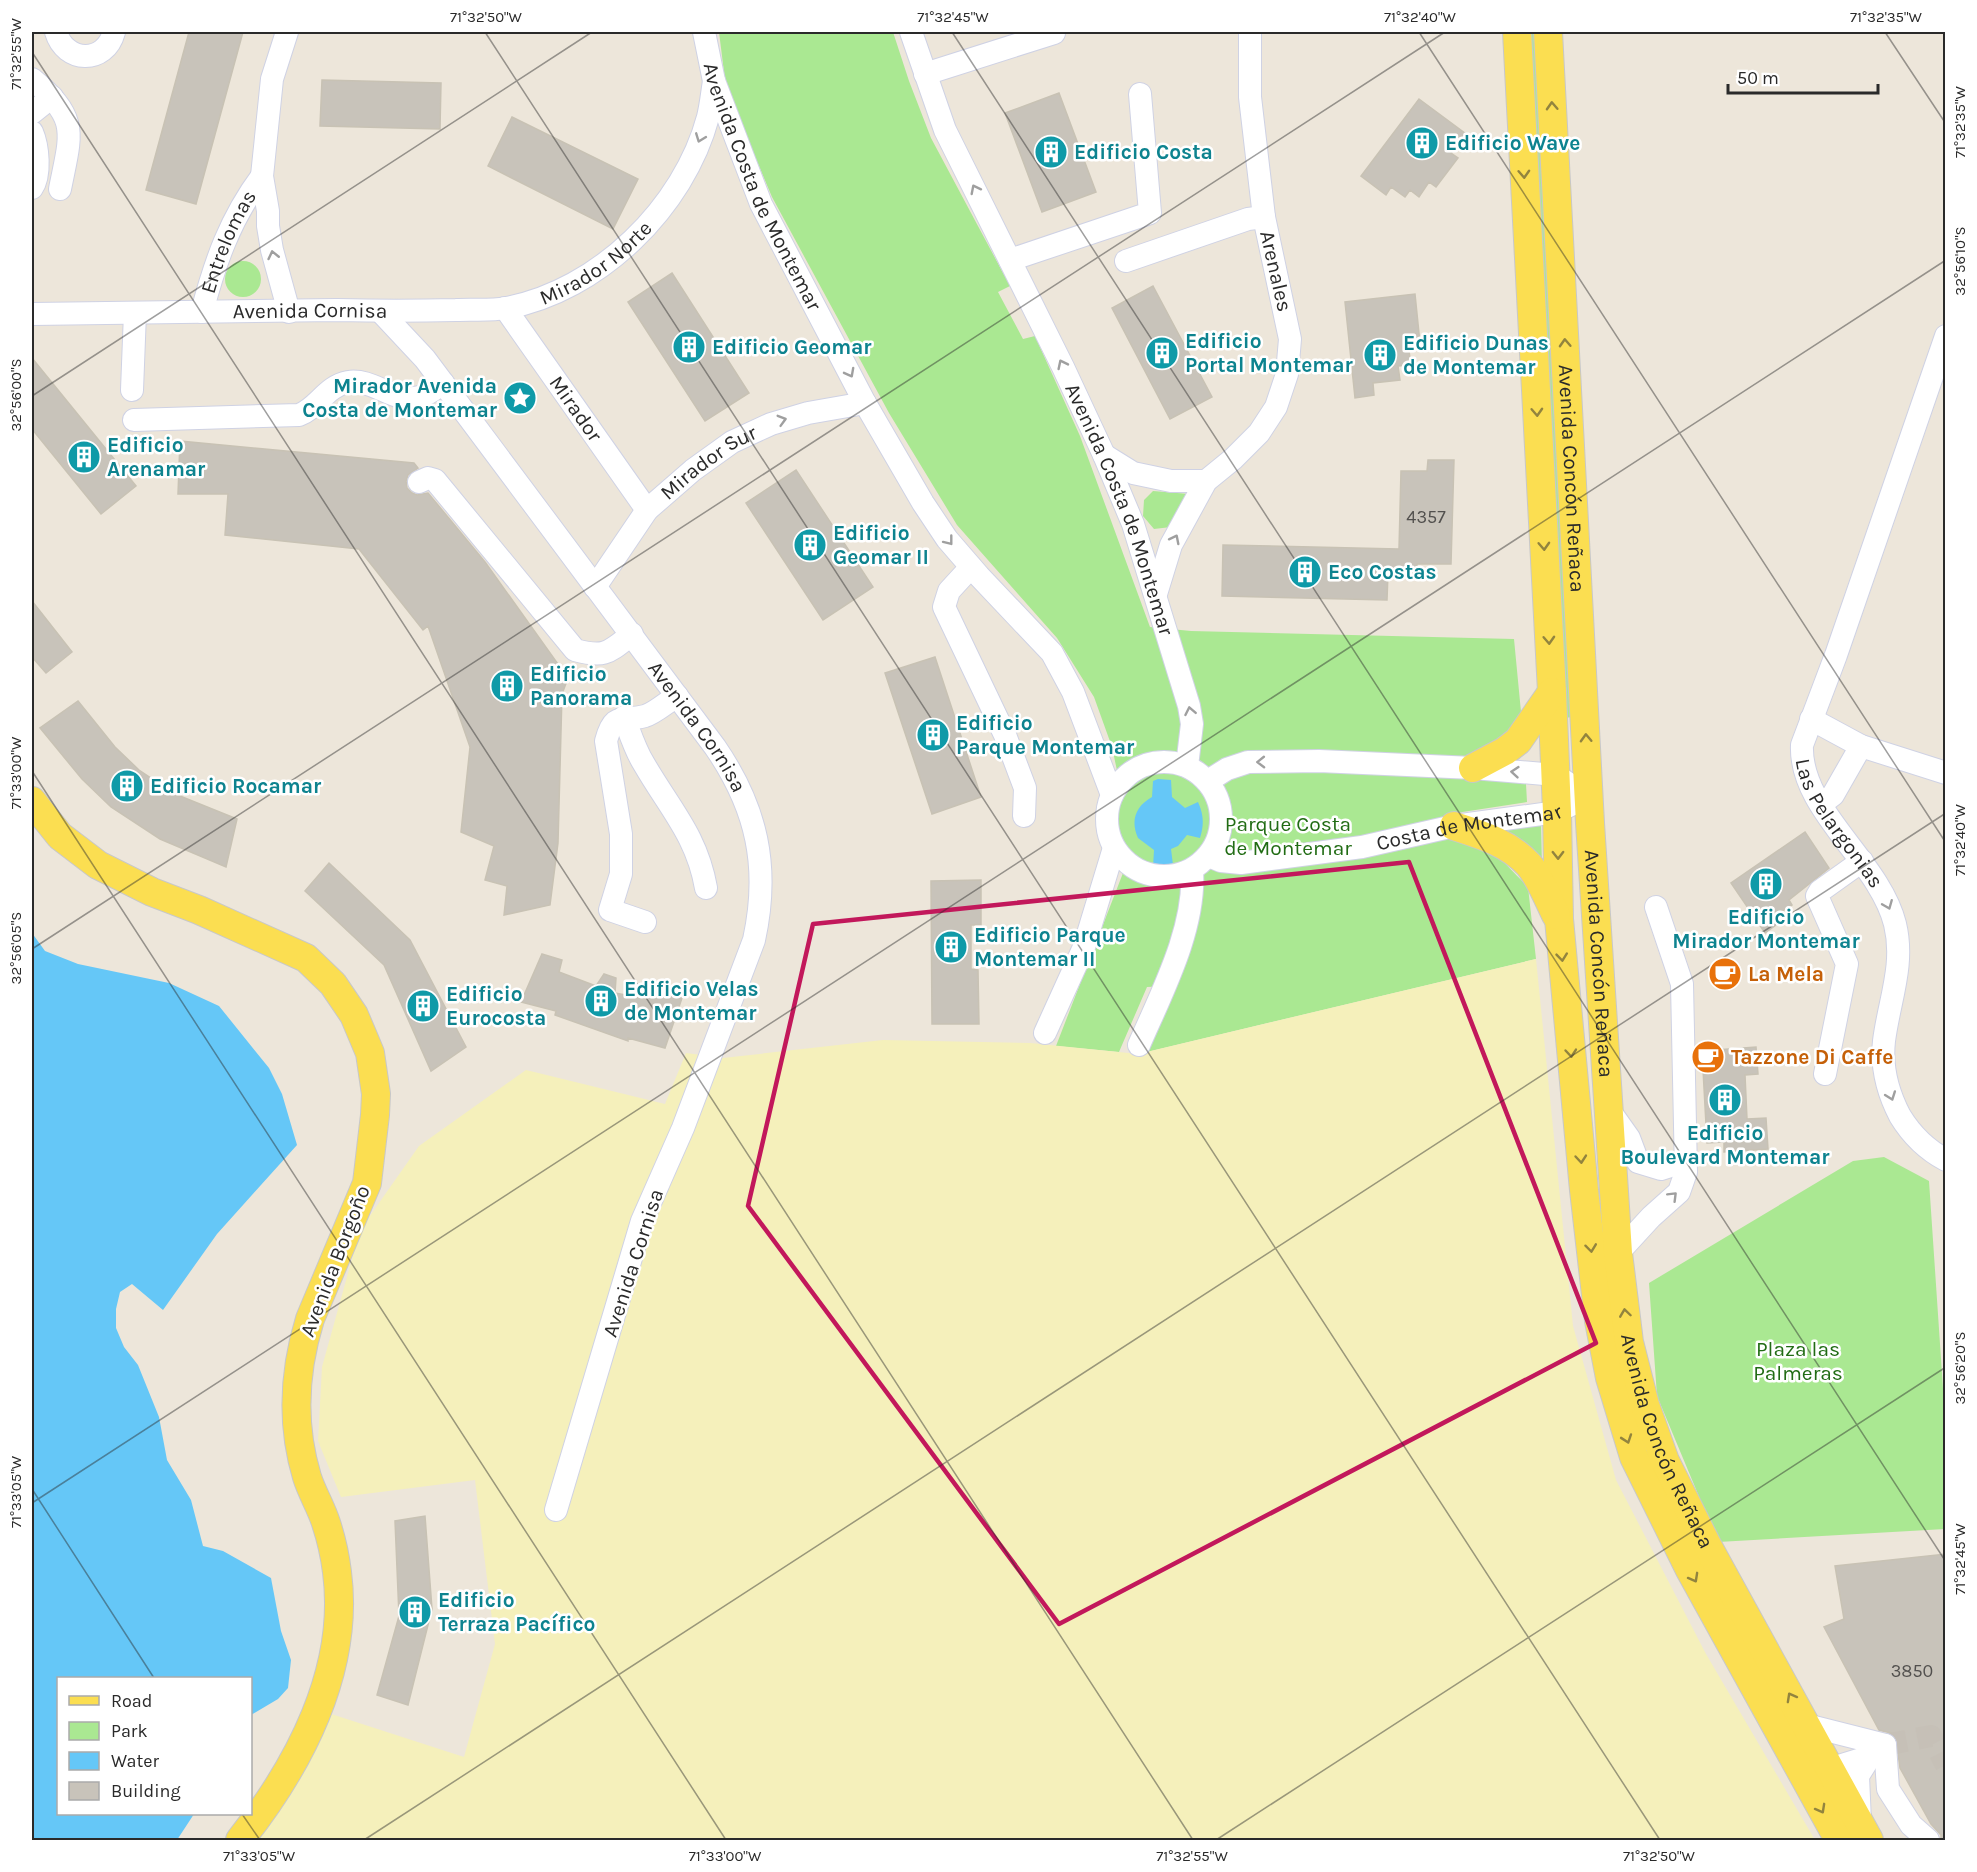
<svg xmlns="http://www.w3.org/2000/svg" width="1977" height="1872" font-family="Karla,sans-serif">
<rect width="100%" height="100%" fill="#ede6da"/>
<path fill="#aae892" d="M 719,32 L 893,32 L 909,81 L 931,138 L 1010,286 L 998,292 L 1023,339 L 1035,336 L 1080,436 L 1150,627 L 1191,631 L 1514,639 L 1521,712 L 1479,779 L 1526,784 L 1527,802 L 1456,813 L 1528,887 L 1536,959 L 1147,1052 L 1169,986 L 1147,987 L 1119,1052 L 1056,1046 L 1123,873 L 1113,820 L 1122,794 L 1112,747 L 1094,697 L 1057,638 L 957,525 L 889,413 L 772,197 L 726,88 Z
M 1529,32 L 1539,32 L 1573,717 L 1564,718 Z
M225 279a18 18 0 1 1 36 0a18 18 0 1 1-36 0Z
M 1153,491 L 1189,494 L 1171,527 L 1154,529 L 1143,516 L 1144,500 Z
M 1541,822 L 1542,868 L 1495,828 Z
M 1884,1157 L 1929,1181 L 1945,1418 L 1945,1529 L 1718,1542 L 1657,1396 L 1649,1283 L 1853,1161 Z"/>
<path fill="#f5f0bb" d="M 1536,959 L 1573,1326 L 1616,1480 L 1706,1654 L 1815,1840 L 255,1840 L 325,1712 L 464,1757 L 495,1644 L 475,1480 L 341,1497 L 318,1441 L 322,1367 L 360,1230 L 419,1146 L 526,1070 L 665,1104 L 686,1053 L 723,1058 L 883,1040 L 1030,1043 L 1138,1054 Z"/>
<path fill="#65c7f7" d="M 1158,779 L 1171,780 L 1172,797 L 1185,808 L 1198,802 C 1204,815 1204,825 1200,838 L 1187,835 L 1178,846 L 1171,849 L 1173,865 L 1153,867 L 1154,850 L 1138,838 C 1130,820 1136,806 1152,797 L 1153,781 Z
M 32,933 L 45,951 L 78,964 L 169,983 L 219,1006 L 269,1068 L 282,1094 L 297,1145 L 217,1234 L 163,1310 L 132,1284 L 120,1292 L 116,1309 L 116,1328 L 124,1347 L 138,1365 L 159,1417 L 167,1460 L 191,1500 L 203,1546 L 223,1551 L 271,1578 L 281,1631 L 291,1660 L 288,1688 L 278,1699 L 251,1715 L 250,1678 L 58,1678 L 58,1814 L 194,1814 L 177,1840 L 32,1840 Z"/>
<path fill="#c8c3ba" stroke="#c8c2b4" stroke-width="1.5" d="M 189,32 L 243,32 L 196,204 L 146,190 Z
M 322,80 L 441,83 L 440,129 L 320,126 Z
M 1059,93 L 1096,192 L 1042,212 L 1005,113 Z
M 1419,99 L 1466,134 L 1451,153 L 1458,158 L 1436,187 L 1429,182 L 1419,197 L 1410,190 L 1405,197 L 1391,187 L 1386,195 L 1361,176 Z
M 512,117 L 638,179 L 613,229 L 488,166 Z
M 672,273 L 749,393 L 705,421 L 628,302 Z
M 1153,286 L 1212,397 L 1170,419 L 1112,308 Z
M 1415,294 L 1420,343 L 1408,344 L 1411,365 L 1398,366 L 1400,380 L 1373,383 L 1374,395 L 1355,398 L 1345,302 Z
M 32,358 L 136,486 L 101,514 L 32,429 Z
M 180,441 L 414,463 L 418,468 L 408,475 L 406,481 L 407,488 L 412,493 L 417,495 L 428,493 L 485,562 L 568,678 L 562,694 L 558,843 L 550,905 L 504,915 L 507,886 L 485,880 L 494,846 L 461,832 L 470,747 L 428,626 L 423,630 L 359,549 L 225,535 L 228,494 L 178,494 Z
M 1428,460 L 1454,460 L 1451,564 L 1417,564 L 1417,573 L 1388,573 L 1387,600 L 1222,596 L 1223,545 L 1399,549 L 1401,471 L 1427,471 Z
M 796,470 L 873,587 L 823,620 L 746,503 Z
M 32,601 L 72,652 L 46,673 L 32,657 Z
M 935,657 L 981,797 L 932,814 L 885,673 Z
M 78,701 L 115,747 L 139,770 L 175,794 L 237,819 L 226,867 L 160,839 L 111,807 L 82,779 L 40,728 Z
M 1805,832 L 1829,868 L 1789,900 L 1792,905 L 1779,913 L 1783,920 L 1765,933 L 1731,883 Z
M 329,863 L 410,940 L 466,1047 L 431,1071 L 384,965 L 305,891 Z
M 981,880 L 981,925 L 971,925 L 971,969 L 978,970 L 979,1024 L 932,1024 L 931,881 Z
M 542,954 L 562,960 L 559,972 L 596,986 L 604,974 L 616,978 L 615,993 L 647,999 L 652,989 L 682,998 L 665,1048 L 628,1038 L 628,1041 L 555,1015 L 556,1011 L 521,1002 Z
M 1756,1047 L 1758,1074 L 1745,1075 L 1747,1119 L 1766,1118 L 1768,1149 L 1724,1152 L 1724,1142 L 1707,1143 L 1702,1051 Z
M 425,1516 L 432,1609 L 408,1705 L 377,1695 L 399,1616 L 395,1521 Z
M 1946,1554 L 1946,1840 L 1941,1840 L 1941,1835 L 1931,1824 L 1900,1768 L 1896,1738 L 1891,1733 L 1879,1730 L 1824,1627 L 1844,1619 L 1835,1566 Z"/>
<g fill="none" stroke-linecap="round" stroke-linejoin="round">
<path stroke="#c6c0b7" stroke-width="22" stroke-dasharray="22 11" stroke-linecap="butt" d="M 1885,1745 L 1931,1736 L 1946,1765"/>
<defs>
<g id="minor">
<path d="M 56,32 C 65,63 105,65 114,32"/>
<path d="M 287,32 L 272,79 L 262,176 L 268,211 L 268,226 L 272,250 L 289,312"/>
<path id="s1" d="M 704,32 L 714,81 L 761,204 L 865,403 L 923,503 L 947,539 L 979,576 L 1052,653 L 1073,692 L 1112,795"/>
<path id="s2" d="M 911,32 L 945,130 L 1063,367 L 1104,455 L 1133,524 L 1189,706 L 1192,724 L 1187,766"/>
<path d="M 925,74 L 1054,33 L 1053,32"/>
<path d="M 32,79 C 80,119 71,133 60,189"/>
<path d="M 32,113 L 52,97"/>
<path d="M 32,132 C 38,146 41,175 32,188"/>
<path d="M 1010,260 L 1150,213 L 1140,94"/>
<path d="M 1126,261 L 1248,219 L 1264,217"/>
<path id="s3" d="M 505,308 L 647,510"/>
<path id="s4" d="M 202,312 C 215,262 230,219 262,176"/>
<path id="s5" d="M 381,312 L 425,359 L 715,747 C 757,808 770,867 754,940 L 683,1128 L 642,1221 L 556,1510"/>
<path id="s6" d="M 32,314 L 337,310 C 377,311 416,311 456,310 C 472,309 490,311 506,308 C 599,291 684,207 708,117 C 711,105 712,93 714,81"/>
<path id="s7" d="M 1946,336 L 1836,655 L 1802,745 C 1799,810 1879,860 1895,924 C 1905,965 1889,1001 1884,1041 C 1881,1068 1888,1093 1900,1116 C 1911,1134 1927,1150 1946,1160"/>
<path d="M 132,390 L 135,313"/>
<path d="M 134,420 L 299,415 C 318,408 326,386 348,382 C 374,378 394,404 419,397 C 428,395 436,388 443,383"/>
<path d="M 1104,455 L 1133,473 L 1171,481 L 1206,481"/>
<path d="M 419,482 L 428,478 L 435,480 L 575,650 C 605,658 608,653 632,634"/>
<path d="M 971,567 L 949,591 L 944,607 L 1005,735 L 1025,788 L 1024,816"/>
<path id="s8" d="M 595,587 L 647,510 L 693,470 L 732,442 L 771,424 L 808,413 L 865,403"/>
<path d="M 1156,594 L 1171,545 L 1206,481 L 1233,459 L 1259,433 L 1276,407 L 1287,374 L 1290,339 L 1264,217 L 1250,97 L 1250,32"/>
<path d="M 624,717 C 630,733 635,750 644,764 C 670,809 697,836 706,888"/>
<path d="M 1811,719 L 1861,746 L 1946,773"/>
<circle cx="1164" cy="819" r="57"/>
<path d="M 1208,781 L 1227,769 L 1248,762 L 1319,761 L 1473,768 L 1556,775 L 1588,797"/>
<path d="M 1821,804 L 1833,795 L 1861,746"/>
<path id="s9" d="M 1209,856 L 1221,861 L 1241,863 L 1362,847 L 1454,826 L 1557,812 L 1571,805"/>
<path d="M 645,922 L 610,910 L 621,874 L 621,834 L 606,741 C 614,711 622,722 645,716 C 655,713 667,702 677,696"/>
<path d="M 1045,1033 L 1084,947 L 1114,848"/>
<path d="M 1139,1045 C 1162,992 1196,928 1192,870"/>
<path d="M 1825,1074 L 1847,964 L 1817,896 L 1820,891 L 1862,861"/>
<path d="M 1607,1107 L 1629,1138 L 1638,1162 L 1661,1169 L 1686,1161"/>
<path d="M 1618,1253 L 1651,1217 L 1679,1192 L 1686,1172 L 1682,984 L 1656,907"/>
<path d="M 1806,1725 L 1885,1745"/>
<path d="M 1885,1745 L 1888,1789 L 1911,1825 L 1928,1840"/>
<path d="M 1815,1766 L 1829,1769 L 1868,1757"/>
<path d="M 1860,1822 L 1858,1776 L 1873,1752"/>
</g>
<g id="major">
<path d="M 1517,32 L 1552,692 L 1557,812 L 1559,919 L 1584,1190 L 1599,1321 L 1610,1378 L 1634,1457 L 1690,1570 L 1839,1840"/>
<path id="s10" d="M 1548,32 L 1590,823 L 1618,1253 L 1629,1342 L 1645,1405 L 1665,1461 L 1707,1545 L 1869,1840"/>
<path d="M 1473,768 L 1505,751 L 1518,741 L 1552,692"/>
<path d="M 32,801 L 60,836 L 98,865 L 152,892 L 199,910 L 306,958 L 333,984 L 354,1015 L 370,1053 L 376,1094 L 375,1115 L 367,1183 L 310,1319 C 294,1371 291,1424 307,1477 C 312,1493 321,1507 326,1523 C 331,1538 335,1556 337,1572 C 350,1670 299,1766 240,1840"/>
<path d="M 1454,826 C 1482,835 1509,843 1529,865 C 1540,878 1548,899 1556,915"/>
</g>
</defs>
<use href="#minor" stroke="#cfd2e4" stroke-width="24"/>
<use href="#major" stroke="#c8c8c8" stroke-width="30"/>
<use href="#minor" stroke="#fff" stroke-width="22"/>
<use href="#major" stroke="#fbde51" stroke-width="28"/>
</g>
<defs><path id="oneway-chevron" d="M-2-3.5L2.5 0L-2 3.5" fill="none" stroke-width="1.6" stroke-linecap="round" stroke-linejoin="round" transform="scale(1.5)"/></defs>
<g stroke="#92843e">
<use href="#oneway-chevron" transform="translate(1552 106) rotate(-93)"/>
<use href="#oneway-chevron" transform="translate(1524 174) rotate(87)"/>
<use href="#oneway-chevron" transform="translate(1565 343) rotate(-93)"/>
<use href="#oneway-chevron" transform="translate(1537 412) rotate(87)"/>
<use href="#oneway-chevron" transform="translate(1544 546) rotate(87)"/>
<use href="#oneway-chevron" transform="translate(1549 640) rotate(87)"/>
<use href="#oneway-chevron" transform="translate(1586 738) rotate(-92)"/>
<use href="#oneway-chevron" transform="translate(1558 855) rotate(89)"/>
<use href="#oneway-chevron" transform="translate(1562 957) rotate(84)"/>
<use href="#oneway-chevron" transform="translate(1571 1053) rotate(85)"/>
<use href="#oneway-chevron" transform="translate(1581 1159) rotate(85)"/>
<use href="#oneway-chevron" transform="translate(1591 1248) rotate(83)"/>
<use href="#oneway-chevron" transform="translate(1625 1313) rotate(-98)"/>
<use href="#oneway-chevron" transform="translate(1627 1439) rotate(71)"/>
<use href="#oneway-chevron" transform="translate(1694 1578) rotate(61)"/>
<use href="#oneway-chevron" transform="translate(1791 1697) rotate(-119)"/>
<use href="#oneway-chevron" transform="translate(1821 1809) rotate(61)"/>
</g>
<g stroke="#9f9f9f">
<use href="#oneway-chevron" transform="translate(700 138) rotate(111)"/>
<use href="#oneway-chevron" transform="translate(975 189) rotate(-117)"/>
<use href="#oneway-chevron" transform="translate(273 255) rotate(-103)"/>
<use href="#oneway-chevron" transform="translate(1062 364) rotate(-116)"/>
<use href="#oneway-chevron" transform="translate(850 373) rotate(62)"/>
<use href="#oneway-chevron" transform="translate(782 420) rotate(-16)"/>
<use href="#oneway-chevron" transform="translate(1175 539) rotate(-63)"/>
<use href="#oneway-chevron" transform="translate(949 541) rotate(52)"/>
<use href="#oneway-chevron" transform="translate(1190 711) rotate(-101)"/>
<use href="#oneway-chevron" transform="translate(1261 762) rotate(179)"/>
<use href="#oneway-chevron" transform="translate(1515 772) rotate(-175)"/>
<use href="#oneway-chevron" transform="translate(1888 905) rotate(68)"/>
<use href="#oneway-chevron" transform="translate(1891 1096) rotate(70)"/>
<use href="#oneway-chevron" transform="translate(1673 1196) rotate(-45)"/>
</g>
<path fill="none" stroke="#c2185b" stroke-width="4.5" stroke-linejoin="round" d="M 1409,862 L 1596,1343 L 1059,1624 L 748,1206 L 813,924 Z"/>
<path fill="none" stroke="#2a2a2a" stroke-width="1.5" stroke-opacity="0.45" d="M 485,32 L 1660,1840M 952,32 L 1946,1562M 1419,32 L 1946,843M 1885,32 L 1946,124M 32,52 L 1193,1840M 32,396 L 592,32M 32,771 L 726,1840M 32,949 L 1445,32M 32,1489 L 154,1678M 32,1503 L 1946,260M 242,1814 L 260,1840M 364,1840 L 1946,813M 1216,1840 L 1946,1367"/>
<defs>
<symbol id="building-disc" viewBox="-11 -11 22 22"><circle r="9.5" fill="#0f9aa8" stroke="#fff"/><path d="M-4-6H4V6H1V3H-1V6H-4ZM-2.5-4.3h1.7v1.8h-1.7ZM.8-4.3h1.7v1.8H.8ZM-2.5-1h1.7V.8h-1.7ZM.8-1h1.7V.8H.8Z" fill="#fff"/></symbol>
<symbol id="sight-disc" viewBox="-11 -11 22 22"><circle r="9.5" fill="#0f9aa8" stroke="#fff"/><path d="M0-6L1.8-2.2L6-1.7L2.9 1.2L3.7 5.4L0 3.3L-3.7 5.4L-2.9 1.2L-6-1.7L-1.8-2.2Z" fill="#fff"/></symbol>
<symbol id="cafe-disc" viewBox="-11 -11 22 22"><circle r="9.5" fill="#e8710a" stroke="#fff"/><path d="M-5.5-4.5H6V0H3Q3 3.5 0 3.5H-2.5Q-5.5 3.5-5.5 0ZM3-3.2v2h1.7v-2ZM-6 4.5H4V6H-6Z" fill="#fff"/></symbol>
</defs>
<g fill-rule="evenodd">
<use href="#building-disc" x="1403" y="124" width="38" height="38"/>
<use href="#building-disc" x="1032" y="133" width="38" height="38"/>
<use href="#building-disc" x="670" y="328" width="38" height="38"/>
<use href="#building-disc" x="1143" y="334" width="38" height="38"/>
<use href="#building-disc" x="1361" y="336" width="38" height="38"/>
<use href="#sight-disc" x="501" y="379" width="38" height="38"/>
<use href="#building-disc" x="65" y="438" width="38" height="38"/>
<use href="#building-disc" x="791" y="526" width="38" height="38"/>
<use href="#building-disc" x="1286" y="553" width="38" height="38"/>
<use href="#building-disc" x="488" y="667" width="38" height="38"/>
<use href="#building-disc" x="914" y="716" width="38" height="38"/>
<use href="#building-disc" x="108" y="767" width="38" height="38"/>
<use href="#building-disc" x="1747" y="865" width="38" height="38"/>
<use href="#building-disc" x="932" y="928" width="38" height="38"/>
<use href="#cafe-disc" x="1706" y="955" width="38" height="38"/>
<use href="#building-disc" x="582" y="982" width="38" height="38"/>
<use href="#building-disc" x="404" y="987" width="38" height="38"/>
<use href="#cafe-disc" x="1689" y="1038" width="38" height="38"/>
<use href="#building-disc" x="1706" y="1081" width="38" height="38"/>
<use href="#building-disc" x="396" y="1593" width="38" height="38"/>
</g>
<g text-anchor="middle" stroke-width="5" stroke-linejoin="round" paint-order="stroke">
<g font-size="18" fill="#52504e">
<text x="1426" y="523">4357</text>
<text x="1912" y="1677">3850</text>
</g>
<g font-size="21" font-weight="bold" fill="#0d838f" stroke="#fff" text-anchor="start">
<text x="1445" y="150">Edificio Wave</text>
<text x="1074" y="159">Edificio Costa</text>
<text x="1185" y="348">Edificio<tspan x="1185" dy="24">Portal Montemar</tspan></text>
<text x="1403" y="350">Edificio Dunas<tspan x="1403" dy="24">de Montemar</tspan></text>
<text x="712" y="354">Edificio Geomar</text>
<text x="497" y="393" text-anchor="end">Mirador Avenida<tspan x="497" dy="24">Costa de Montemar</tspan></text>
<text x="107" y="452">Edificio<tspan x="107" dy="24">Arenamar</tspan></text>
<text x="833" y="540">Edificio<tspan x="833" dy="24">Geomar II</tspan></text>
<text x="1328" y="579">Eco Costas</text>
<text x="530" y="681">Edificio<tspan x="530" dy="24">Panorama</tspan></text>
<text x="956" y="730">Edificio<tspan x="956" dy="24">Parque Montemar</tspan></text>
<text x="150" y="793">Edificio Rocamar</text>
<text x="1766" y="924" text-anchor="middle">Edificio<tspan x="1766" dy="24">Mirador Montemar</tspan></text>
<text x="974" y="942">Edificio Parque<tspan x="974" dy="24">Montemar II</tspan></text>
<text x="624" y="996">Edificio Velas<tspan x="624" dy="24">de Montemar</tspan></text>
<text x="446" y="1001">Edificio<tspan x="446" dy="24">Eurocosta</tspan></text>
<text x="1725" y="1140" text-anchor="middle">Edificio<tspan x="1725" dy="24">Boulevard Montemar</tspan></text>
<text x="438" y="1607">Edificio<tspan x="438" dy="24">Terraza Pacífico</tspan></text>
</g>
<g font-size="21" fill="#2a2a2a" stroke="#fff">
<text dy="7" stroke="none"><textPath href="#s1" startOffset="166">Avenida Costa de Montemar</textPath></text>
<text dy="7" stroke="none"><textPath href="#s4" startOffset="75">Entrelomas</textPath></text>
<text dy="7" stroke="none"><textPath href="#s6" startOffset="576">Mirador Norte</textPath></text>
<text transform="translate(1276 271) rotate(77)" y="7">Arenales</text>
<text dy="7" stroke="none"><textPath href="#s6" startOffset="278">Avenida Cornisa</textPath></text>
<text dy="7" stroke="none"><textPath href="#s3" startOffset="123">Mirador</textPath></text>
<text dy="7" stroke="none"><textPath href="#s8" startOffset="171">Mirador Sur</textPath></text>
<text dy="7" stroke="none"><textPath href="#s10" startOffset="447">Avenida Concón Reñaca</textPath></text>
<text dy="7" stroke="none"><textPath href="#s2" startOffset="522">Avenida Costa de Montemar</textPath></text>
<text dy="7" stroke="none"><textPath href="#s5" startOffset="522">Avenida Cornisa</textPath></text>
<text dy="7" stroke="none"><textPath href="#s7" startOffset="522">Las Pelargonias</textPath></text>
<text dy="7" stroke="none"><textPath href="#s9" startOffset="264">Costa de Montemar</textPath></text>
<text dy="7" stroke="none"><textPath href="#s10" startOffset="933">Avenida Concón Reñaca</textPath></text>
<text transform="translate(335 1261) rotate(-69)" y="7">Avenida Borgoño</text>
<text transform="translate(633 1263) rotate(-72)" y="7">Avenida Cornisa</text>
<text dy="7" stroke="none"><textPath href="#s10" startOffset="1419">Avenida Concón Reñaca</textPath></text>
</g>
<g font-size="21" fill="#216c14" stroke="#fff">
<text x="1288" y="831">Parque Costa<tspan x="1288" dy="24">de Montemar</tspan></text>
<text x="1798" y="1356">Plaza las<tspan x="1798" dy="24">Palmeras</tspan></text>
</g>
<g font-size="21" font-weight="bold" fill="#c56008" stroke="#fff" text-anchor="start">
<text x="1748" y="981">La Mela</text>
<text x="1731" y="1064">Tazzone Di Caffe</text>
</g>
</g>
<rect width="1977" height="1872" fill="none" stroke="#ffffff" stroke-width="66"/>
<rect x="57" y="1677" width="195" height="138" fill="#ffffff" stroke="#aaaaaa" stroke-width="1.5"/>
<rect x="69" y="1696" width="30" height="9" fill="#fbde51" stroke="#aaaaaa" stroke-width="1.5"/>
<text x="111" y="1707" font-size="18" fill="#2a2a2a">Road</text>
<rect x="69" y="1722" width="30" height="18" fill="#aae892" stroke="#aaaaaa" stroke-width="1.5"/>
<text x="111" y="1737" font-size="18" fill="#2a2a2a">Park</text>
<rect x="69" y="1752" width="30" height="18" fill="#65c7f7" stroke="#aaaaaa" stroke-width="1.5"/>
<text x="111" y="1767" font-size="18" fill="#2a2a2a">Water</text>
<rect x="69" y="1782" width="30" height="18" fill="#c8c3ba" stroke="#aaaaaa" stroke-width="1.5"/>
<text x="111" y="1797" font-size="18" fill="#2a2a2a">Building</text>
<path d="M1728 84v9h150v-9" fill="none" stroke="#2a2a2a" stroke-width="3"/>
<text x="1737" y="84" font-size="18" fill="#2a2a2a" stroke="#ffffff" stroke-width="4.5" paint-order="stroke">50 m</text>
<rect x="33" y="33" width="1911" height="1806" fill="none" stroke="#2a2a2a" stroke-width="2"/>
<g font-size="15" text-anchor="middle" fill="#2a2a2a">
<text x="486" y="22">71°32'50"W</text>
<text x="953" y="22">71°32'45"W</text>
<text x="1420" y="22">71°32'40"W</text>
<text x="1886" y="22">71°32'35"W</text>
<text transform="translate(16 54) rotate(-90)" y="5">71°32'55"W</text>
<text transform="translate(1960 122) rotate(-90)" y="5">71°32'35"W</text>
<text transform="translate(1960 261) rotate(-90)" y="5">32°56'10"S</text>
<text transform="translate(16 395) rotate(-90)" y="5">32°56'00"S</text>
<text transform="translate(16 773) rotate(-90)" y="5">71°33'00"W</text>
<text transform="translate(1960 840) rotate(-90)" y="5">71°32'40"W</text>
<text transform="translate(16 948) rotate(-90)" y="5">32°56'05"S</text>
<text transform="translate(1960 1368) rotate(-90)" y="5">32°56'20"S</text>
<text transform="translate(16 1492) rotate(-90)" y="5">71°33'05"W</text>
<text transform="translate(1960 1559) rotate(-90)" y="5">71°32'45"W</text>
<text x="259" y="1861">71°33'05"W</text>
<text x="725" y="1861">71°33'00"W</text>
<text x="1192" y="1861">71°32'55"W</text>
<text x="1659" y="1861">71°32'50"W</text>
</g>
</svg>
